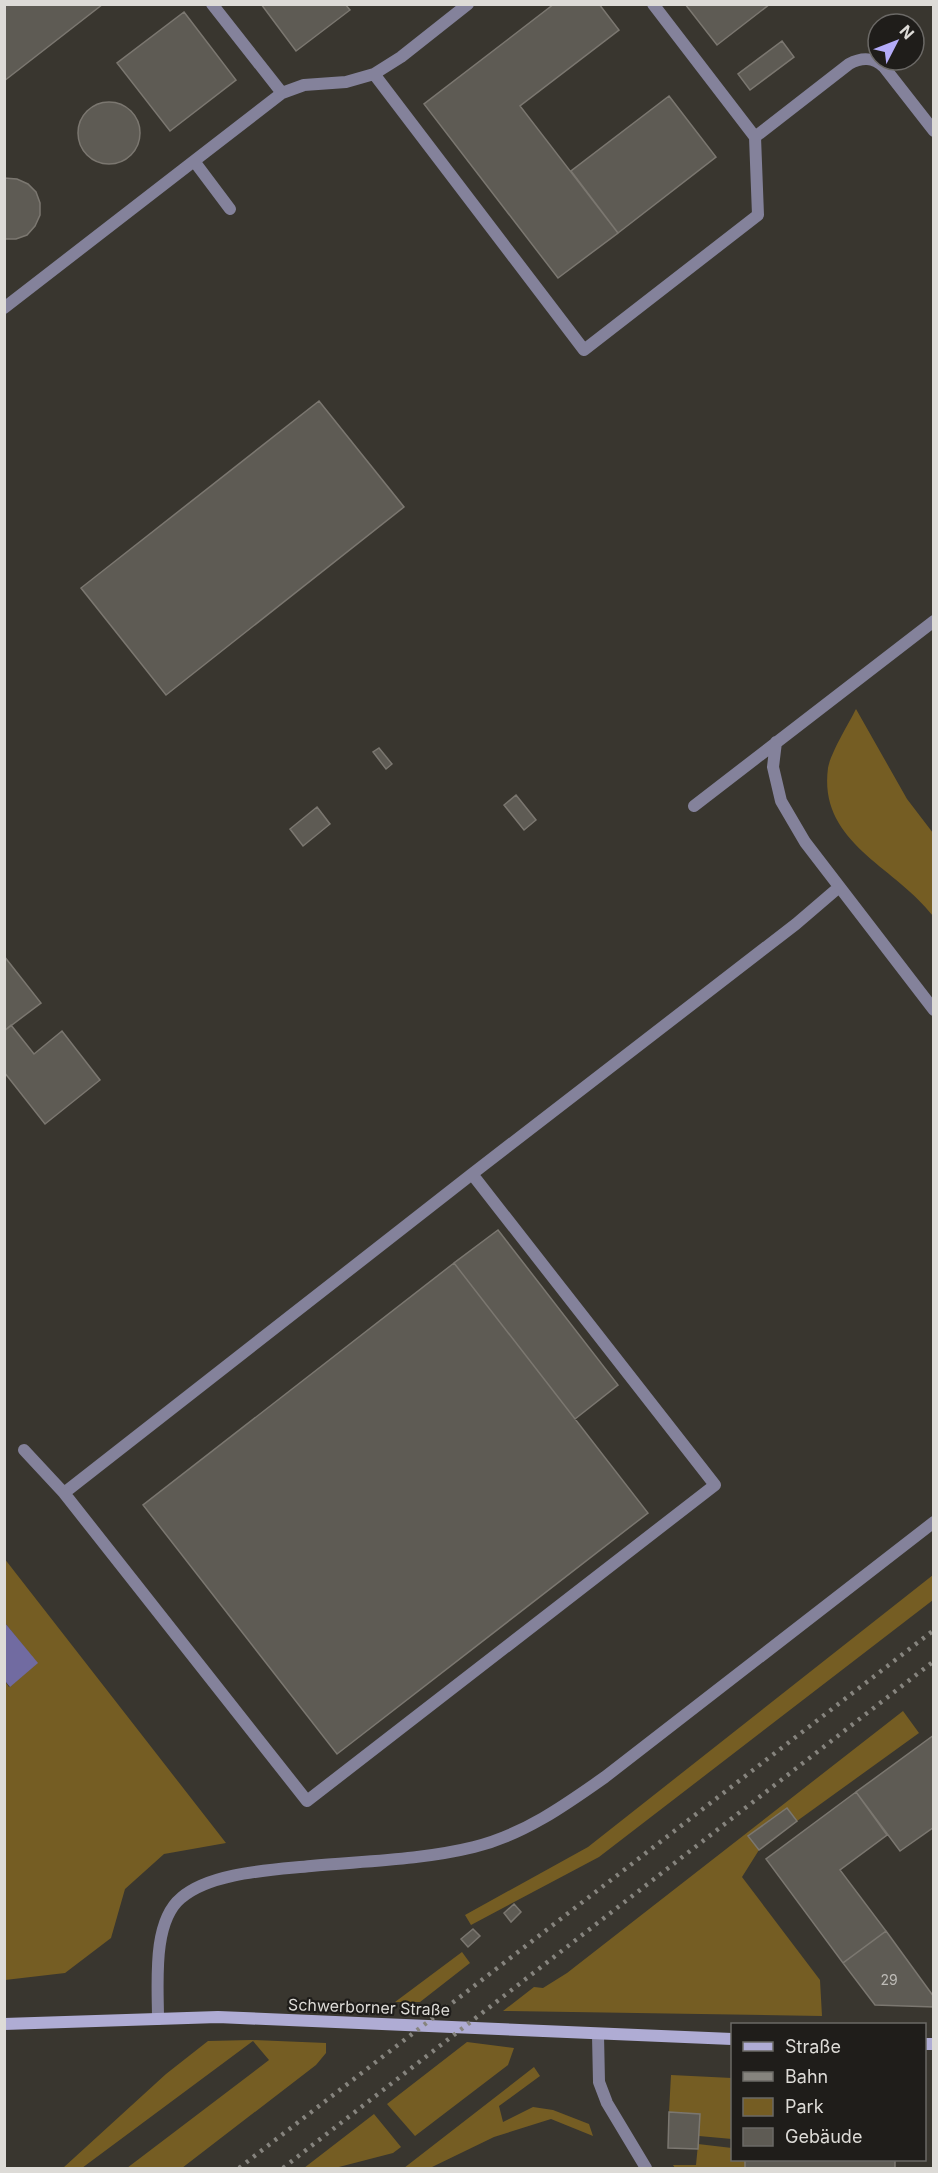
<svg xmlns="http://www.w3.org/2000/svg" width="938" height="2173" font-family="Inter,sans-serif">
<rect width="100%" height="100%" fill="#39362f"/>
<path fill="#755d23" d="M 856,709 L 907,799 L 933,833 L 933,916 C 895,866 818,843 828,768 C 831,752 848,725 856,709 Z
M 4,1558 L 226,1843 L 164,1854 L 125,1889 L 111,1938 L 65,1973 L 5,1980 L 5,1681 L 9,1687 L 37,1663 L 5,1623 Z
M 933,1575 L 933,1600 L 599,1857 L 471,1925 L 465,1915 L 588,1847 Z
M 903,1711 L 919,1733 L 797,1821 L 787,1808 L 748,1836 L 759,1850 L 742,1877 L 820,1980 L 822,2016 L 503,2011 L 534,1987 L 543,1988 L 567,1973 Z
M 462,1952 L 470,1963 L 420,2002 L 395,2002 Z
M 252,2040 L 326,2043 L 326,2053 L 316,2065 L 182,2168 L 127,2168 L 269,2060 L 253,2041 L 82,2168 L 63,2168 L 166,2074 L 208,2041 Z
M 467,2042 L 514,2048 L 508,2065 L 415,2136 L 387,2104 Z
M 534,2067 L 540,2076 L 499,2106 L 503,2122 L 533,2107 L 553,2110 L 589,2124 L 593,2136 L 551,2119 L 494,2137 L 430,2168 L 404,2168 Z
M 671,2075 L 732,2078 L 732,2139 L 699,2136 L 699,2114 L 669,2112 Z
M 374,2114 L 401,2147 L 393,2153 L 335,2168 L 304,2168 Z
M 698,2144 L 732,2148 L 732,2160 L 745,2160 L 745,2168 L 675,2168 L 673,2165 L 696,2165 Z"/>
<path fill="#716ba1" d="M 5,1623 L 38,1663 L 10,1687 L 5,1681 Z"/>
<path fill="#5e5b54" stroke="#7b7770" stroke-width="1.5" d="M 4,4 L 103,4 L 4,81 Z
M 261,4 L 345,4 L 350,10 L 296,51 Z
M 554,4 L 599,4 L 619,30 L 520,106 L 618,233 L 558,278 L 424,104 Z
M 685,4 L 770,4 L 717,45 Z
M 184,12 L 236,80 L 170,131 L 117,63 Z
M 782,41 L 794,57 L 750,90 L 738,74 Z
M 669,96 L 716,157 L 618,233 L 571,171 Z
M78 133a31 31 0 1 1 62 0a31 31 0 1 1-62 0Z
M 4,178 L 17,179 L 28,184 L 36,192 L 40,203 L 40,215 L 35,226 L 27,235 L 16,239 L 4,239 Z
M 319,401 L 404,507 L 166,695 L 81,588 Z
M 379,748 L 392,764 L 386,769 L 373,752 Z
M 516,795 L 536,820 L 524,830 L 504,805 Z
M 317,807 L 330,824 L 303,846 L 290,829 Z
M 4,956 L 41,1003 L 4,1031 Z
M 11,1025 L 34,1054 L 62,1031 L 100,1080 L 45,1124 L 4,1072 L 4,1031 Z
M 498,1230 L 618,1385 L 575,1419 L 454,1263 Z
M 454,1263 L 648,1513 L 337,1754 L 143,1505 Z
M 934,1735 L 934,1827 L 900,1851 L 856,1792 Z
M 856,1792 L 887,1835 L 840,1870 L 886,1931 L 843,1963 L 766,1859 Z
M 787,1808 L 797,1821 L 759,1850 L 748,1836 Z
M 514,1904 L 521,1912 L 511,1922 L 504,1913 Z
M 473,1929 L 480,1936 L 468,1947 L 461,1939 Z
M 886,1931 L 934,1997 L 934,2007 L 875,2005 L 843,1963 Z
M 669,2112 L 700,2114 L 698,2149 L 668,2148 Z
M 745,2160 L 895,2160 L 895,2168 L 745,2168 Z"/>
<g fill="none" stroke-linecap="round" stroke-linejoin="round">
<path stroke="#84829b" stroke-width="12" d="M 212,4 L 282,93 L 304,85 L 346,82 L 374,74 L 401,57 L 468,4
M 374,74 L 584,350 L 758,215 L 755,137 L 653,4
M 755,137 L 849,64 C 862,57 873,57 884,67 L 934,131
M 230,209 L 194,161 L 282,93
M 4,308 L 194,161
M 776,742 L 773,767 L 781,801 L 805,842 L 934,1010
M 694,806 L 934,621
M 472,1174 L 796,924 L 838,888
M 24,1450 L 64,1493 L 307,1801 L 715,1485 L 472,1174 L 64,1493
M 158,2019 C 158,1984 152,1922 181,1898 C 211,1872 273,1870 311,1866 C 365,1861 421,1860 474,1847 C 523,1835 564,1806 605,1777 L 934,1522"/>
<path stroke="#84829b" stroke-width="12" d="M 598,2035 L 599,2082 L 607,2103 L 646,2168"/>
<path stroke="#afacd4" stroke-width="12" d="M 4,2024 L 218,2017 L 732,2039
M 924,2044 L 934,2044"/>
<path stroke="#86847e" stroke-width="4.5" stroke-dasharray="3 6" stroke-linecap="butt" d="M 239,2168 L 934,1630
M 283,2168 L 934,1661"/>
</g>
<g text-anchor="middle" stroke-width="4.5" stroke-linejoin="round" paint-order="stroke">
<g font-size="14" fill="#bdbbb6">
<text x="889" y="1985">29</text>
</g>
<g font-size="16" fill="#dddbd7" stroke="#1f1d1a">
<text transform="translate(369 2007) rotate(2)" y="6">Schwerborner Straße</text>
</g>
</g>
<rect width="938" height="2173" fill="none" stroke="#dddbd7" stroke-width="12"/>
<rect x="731" y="2023" width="195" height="138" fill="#1f1d1a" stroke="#6b6966" stroke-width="1.5"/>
<rect x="743" y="2042" width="30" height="9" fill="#afacd4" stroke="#6b6966" stroke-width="1.5"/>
<text x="785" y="2053" font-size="18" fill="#dddbd7">Straße</text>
<rect x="743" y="2072" width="30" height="9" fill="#86847e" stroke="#6b6966" stroke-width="1.5"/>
<text x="785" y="2083" font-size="18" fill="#dddbd7">Bahn</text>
<rect x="743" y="2098" width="30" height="18" fill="#755d23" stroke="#6b6966" stroke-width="1.5"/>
<text x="785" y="2113" font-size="18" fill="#dddbd7">Park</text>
<rect x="743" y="2128" width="30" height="18" fill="#5e5b54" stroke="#6b6966" stroke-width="1.5"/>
<text x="785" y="2143" font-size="18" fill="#dddbd7">Gebäude</text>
<g transform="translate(896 42) rotate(48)"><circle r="28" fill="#1f1d1a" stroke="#6b6966" stroke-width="1.5"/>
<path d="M0-4.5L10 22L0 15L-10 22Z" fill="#b4acf9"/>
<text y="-9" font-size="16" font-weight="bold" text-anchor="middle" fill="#dddbd7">N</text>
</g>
</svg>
